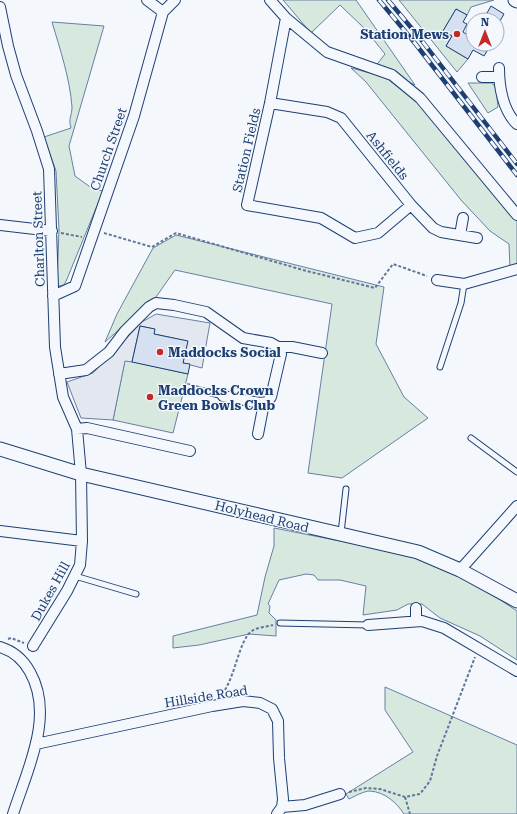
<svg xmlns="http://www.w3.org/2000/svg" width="517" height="814" font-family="'Roboto Serif',serif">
<rect width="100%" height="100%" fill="#f4f7fb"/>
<path fill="#d7e8df" stroke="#687fa3" d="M 283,0 L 356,0 L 415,85 L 375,67 L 385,54 L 365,29 L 340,5 L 311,33 Z
M 399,0 L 494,0 L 471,7 L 467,15 L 456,9 L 443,31 L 452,36 L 446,46 L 468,59 L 457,72 Z
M 52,22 L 104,26 L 69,146 L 75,176 L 93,189 L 103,191 L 67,279 L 64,285 L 59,286 L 57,284 L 59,230 L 56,171 L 44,137 L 71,128 C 68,118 72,116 72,107 C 70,79 60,49 52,22 Z
M 351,68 L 385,77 L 417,101 L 517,221 L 517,263 L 510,268 L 509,244 L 490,231 L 461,200 L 366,82 Z
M 468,83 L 492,83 L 496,88 L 498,107 L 488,113 Z
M 176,235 L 384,287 L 376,344 L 404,397 L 428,418 L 342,478 L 308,473 L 332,304 L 175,270 L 156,297 L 105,342 L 117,314 L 153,248 Z
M 125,360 L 188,374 L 173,433 L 113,420 Z
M 274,528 L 396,552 L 437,564 L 484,589 L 517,611 L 517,660 L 480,636 L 440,618 L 422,604 L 408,604 L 397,610 L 363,615 L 366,586 L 340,580 L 318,580 L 314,575 L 306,574 L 279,580 L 268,604 L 270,606 L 269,613 L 276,620 L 276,636 L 249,634 L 199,645 L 173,648 L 173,636 L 257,615 L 265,577 L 274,546 Z
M 385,687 L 517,745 L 517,814 L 404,814 C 397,803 385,792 370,791 C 364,791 355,796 349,799 L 346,794 L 413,752 L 385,710 Z"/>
<path fill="#e3e8f0" stroke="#687fa3" d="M 156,314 L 210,323 L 202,368 L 183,363 L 187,341 L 154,334 L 154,329 L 140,326 L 132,362 L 125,361 L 113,420 L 81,418 L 67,382 L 93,373 L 142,322 Z"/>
<path fill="#d5e0f0" stroke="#1d3f73" d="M 491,6 L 504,14 L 497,26 L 497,20 L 483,20 Z
M 456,9 L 467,15 L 463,22 L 467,24 L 463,32 L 472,38 L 473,36 L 473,44 L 491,44 L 484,56 L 473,50 L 468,59 L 446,46 L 452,36 L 443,31 Z
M 140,326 L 155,329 L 154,334 L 188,341 L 183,363 L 190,364 L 188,374 L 132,362 Z"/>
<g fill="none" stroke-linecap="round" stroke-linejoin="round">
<defs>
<path id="service" d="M 440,367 L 461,303 L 464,284
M 188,387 L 223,396
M 471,438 L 517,472
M 341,533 L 346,489
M 75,576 L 136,594
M 280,623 L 368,625"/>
<path id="minor" d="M 147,0 L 163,12
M 270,0 L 286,18 L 327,52 L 392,75 L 420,98 L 517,215
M 0,7 L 8,46 L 16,75 L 37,131 L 49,169 L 55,347 L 63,397 L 77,429 L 81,474 L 82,541 L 80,565 L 67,591 L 33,646
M 286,18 L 270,103 L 247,205 L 321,218 L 355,238 L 378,233 L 411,205
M 499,68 C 499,87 503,111 517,124
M 482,77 L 499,77
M 270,103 L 327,112 L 341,118 L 411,205 L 433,228 L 441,232 L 477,238
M 0,225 L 52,231
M 460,235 L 463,218
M 437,280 L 464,284 L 517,269
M 53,296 L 75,286 L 134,116 L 163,12 L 175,0
M 278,347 L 292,347 L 322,353
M 59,374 L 86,370 L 109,352 L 125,331 L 149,307 L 156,303 L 174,305 L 206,312 L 243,338 L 271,343 L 278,347 L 281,354 L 271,397 L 267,402 L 260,403 L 223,396
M 77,429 L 87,428 L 190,451
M 258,434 L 264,403
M 0,531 L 82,541
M 460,570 L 517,506
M 416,608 L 416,621
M 368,625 L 422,621 L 444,628 L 517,671
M 0,647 C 13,651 23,659 30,672 C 55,716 27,770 13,814
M 36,744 L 212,706 L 243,701 L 260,703 L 272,709 L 278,721 L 279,758 L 283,799 L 282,807 L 277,814
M 282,807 L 305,805 L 340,794"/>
<path id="tertiary" d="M 515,0 L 517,1
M 0,449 L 81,474 L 418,552 L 460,570 L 517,601"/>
</defs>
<use href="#service" stroke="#1d3f73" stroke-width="7"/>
<use href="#minor" stroke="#1d3f73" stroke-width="12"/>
<use href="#tertiary" stroke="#1d3f73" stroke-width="15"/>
<path stroke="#5e769c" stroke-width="2" stroke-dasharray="3 2" stroke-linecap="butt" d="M 61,233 L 82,237
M 104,233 L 152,247 L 176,233 L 303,270 L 375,288 L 393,264 L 427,276
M 8,639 L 11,638 L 24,643
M 222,694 C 235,679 239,639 252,631 C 257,627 267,627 273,625
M 349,792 L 366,788 L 380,789 L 405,797 L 420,794 L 430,781 L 437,756 L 475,657
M 405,797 L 410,814"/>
<use href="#service" stroke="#f4f7fb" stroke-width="5"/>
<use href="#minor" stroke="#f4f7fb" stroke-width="10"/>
<use href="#tertiary" stroke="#f4f7fb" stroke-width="13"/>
<defs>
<path id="rail" d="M 379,0 L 414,42 L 517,175
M 388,0 L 419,37 L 517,164"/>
</defs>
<use href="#rail" stroke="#1d3f73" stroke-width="4.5"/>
<use href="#rail" stroke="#f4f7fb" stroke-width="3" stroke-dasharray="9" stroke-linecap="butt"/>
</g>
<g fill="#c62828" stroke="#f4f7fb" stroke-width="1.5">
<circle cx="457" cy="34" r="4"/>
<circle cx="160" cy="352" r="4"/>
<circle cx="150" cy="397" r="4"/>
</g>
<g text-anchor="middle" stroke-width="3" stroke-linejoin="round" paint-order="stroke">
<g font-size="13" font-weight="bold" fill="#1d3f73" stroke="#f4f7fb" text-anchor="start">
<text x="449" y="39" text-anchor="end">Station Mews</text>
<text x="168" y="357">Maddocks Social</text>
<text x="158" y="395">Maddocks Crown<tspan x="158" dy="15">Green Bowls Club</tspan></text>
</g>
<g font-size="13" fill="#1d3f73" stroke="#f4f7fb">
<text transform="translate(108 149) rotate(-71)" y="5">Church Street</text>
<text transform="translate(246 150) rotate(-77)" y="5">Station Fields</text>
<text transform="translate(388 155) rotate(51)" y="5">Ashfields</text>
<text transform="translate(38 239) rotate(-92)" y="5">Charlton Street</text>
<text transform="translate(262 516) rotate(14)" y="5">Holyhead Road</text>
<text transform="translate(50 591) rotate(-61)" y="5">Dukes Hill</text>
<text transform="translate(206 696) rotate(-9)" y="5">Hillside Road</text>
</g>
</g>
<g transform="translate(485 32)"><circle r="19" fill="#f4f7fb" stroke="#9eadc5"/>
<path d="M0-3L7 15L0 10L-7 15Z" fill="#c62828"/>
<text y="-6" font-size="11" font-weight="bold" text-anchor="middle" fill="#1d3f73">N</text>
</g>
</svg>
